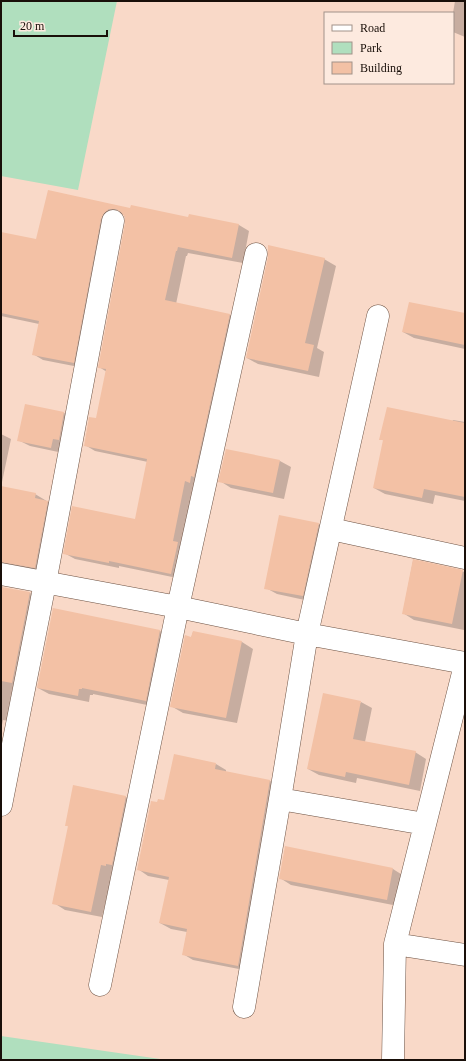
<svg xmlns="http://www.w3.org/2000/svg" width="466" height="1061" font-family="Georgia,serif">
<rect width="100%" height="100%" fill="#f9d9c8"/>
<path fill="#b0dfbe" d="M 1,1 L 117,1 L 78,190 L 1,176 Z
M 1,1036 L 167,1060 L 1,1060 Z"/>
<path fill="#0003" d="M 455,1 L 465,1 L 465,37 L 453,32 L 453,13 Z
M 49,191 L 131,209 L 189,218 L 189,215 L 239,225 L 249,231 L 243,263 L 188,253 L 187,256 L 186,256 L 176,304 L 230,315 L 240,321 L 182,579 L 119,566 L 119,568 L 75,559 L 64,553 L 136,521 L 148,462 L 95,451 L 85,445 L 97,419 L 107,372 L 99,367 L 126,223 L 124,214 L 120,215 L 84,368 L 43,360 L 33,354 L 39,324 L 1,316 L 1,233 L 37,240 Z
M 324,259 L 336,266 L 317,348 L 324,352 L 319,377 L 258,364 L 247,358 Z
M 465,314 L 465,349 L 414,338 L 403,332 Z
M 26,405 L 64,413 L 75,419 L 63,453 L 30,446 L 18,440 Z
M 453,420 L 465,422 L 465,501 L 435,495 L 433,504 L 385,494 L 374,488 L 384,441 L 381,439 L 452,422 Z
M 1,434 L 11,439 L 1,487 L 35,494 L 60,509 L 47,574 L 1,578 Z
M 280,461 L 291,467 L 284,499 L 231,488 L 220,481 Z
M 319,524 L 330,530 L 314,602 L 277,594 L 266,588 Z
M 413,561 L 465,572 L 465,622 L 464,630 L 414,620 L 403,613 Z
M 1,582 L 3,588 L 30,593 L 42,600 L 18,723 L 3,720 L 1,730 Z
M 54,609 L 160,631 L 171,638 L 157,707 L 93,694 L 93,695 L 90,695 L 89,702 L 49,694 L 38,688 Z
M 193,632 L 242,642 L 253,649 L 237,723 L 183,713 L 171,706 Z
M 361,702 L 372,708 L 365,742 L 415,752 L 426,759 L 420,791 L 357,778 L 356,783 L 319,775 L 308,769 Z
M 216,764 L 226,770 L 226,772 L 270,781 L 281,787 L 249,971 L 193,960 L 183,954 L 187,932 L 171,929 L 160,923 L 169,880 L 148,876 L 138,869 L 158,803 L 164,801 Z
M 74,786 L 126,797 L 137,803 L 113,871 L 102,917 L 65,910 L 54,903 L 69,827 L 66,825 Z
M 393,869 L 404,876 L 398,906 L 291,885 L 280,878 Z"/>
<path fill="#f3c1a5" d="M 48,190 L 130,208 L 131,205 L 188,217 L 189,214 L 239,224 L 232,258 L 178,247 L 177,251 L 176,251 L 165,300 L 230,314 L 194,477 L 191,476 L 190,483 L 185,481 L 173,541 L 178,542 L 171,574 L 109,561 L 109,563 L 63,554 L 72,506 L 135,519 L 147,459 L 84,446 L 89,417 L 96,418 L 106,369 L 98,368 L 125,223 L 125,217 L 121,212 L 116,209 L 109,209 L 104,213 L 101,219 L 74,363 L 32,355 L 39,321 L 1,313 L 1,232 L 36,239 Z
M 268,245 L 325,258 L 305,343 L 314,345 L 308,371 L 246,358 L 268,257 Z
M 409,302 L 465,313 L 465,345 L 402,332 Z
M 25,404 L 64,412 L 59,440 L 53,439 L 51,448 L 17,441 Z
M 387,407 L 465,423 L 465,497 L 424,489 L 422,498 L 373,488 L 383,440 L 379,440 Z
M 226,449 L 280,460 L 273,493 L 218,482 Z
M 1,486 L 36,493 L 35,498 L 48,501 L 35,568 L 1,562 Z
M 279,515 L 319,523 L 303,596 L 264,589 Z
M 413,559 L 463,570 L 452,624 L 402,614 Z
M 1,587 L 30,592 L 12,683 L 1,681 Z
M 53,608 L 160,630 L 146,701 L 82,688 L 82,689 L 79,689 L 78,696 L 37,688 Z
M 193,631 L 242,641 L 226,718 L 170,707 L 185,635 L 191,637 Z
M 323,693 L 361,701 L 353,739 L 416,751 L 409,785 L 346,772 L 345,777 L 307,769 Z
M 174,754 L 216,763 L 215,769 L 270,780 L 238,966 L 182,955 L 187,929 L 159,923 L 169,877 L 137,870 L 151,801 L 157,802 L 158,799 L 164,800 Z
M 73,785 L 126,796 L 112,865 L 106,864 L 106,866 L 101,865 L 91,912 L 52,904 L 68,826 L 65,826 Z
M 285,846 L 393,868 L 387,900 L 279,879 Z"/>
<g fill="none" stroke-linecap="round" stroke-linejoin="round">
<defs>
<path id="minor" d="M 331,529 L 465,558
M 1,574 L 178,607 L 307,634 L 465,663
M 280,799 L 425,824
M 1,805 L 45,583 L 113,221
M 395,944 L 465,955
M 100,985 L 178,607 L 256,254
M 244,1007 L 280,799 L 307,634 L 378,316
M 393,1060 L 395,944 L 465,665"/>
</defs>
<use href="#minor" stroke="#6d5243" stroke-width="23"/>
<use href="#minor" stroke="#fff" stroke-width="22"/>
</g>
<rect width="466" height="1061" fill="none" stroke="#190f09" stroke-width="4"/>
<rect x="324" y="12" width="130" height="72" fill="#fdeadf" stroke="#a29289"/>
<rect x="332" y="25" width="20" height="6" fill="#ffffff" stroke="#a29289"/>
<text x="360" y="32" font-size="12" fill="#190f09">Road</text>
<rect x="332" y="42" width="20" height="12" fill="#b0dfbe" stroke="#a29289"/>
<text x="360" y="52" font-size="12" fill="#190f09">Park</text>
<rect x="332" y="62" width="20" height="12" fill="#f3c1a5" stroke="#a29289"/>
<text x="360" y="72" font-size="12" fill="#190f09">Building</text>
<path d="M14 30v6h93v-6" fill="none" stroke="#190f09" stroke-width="2"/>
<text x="20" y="30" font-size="12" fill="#190f09" stroke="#fdeadf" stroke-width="3" paint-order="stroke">20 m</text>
</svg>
